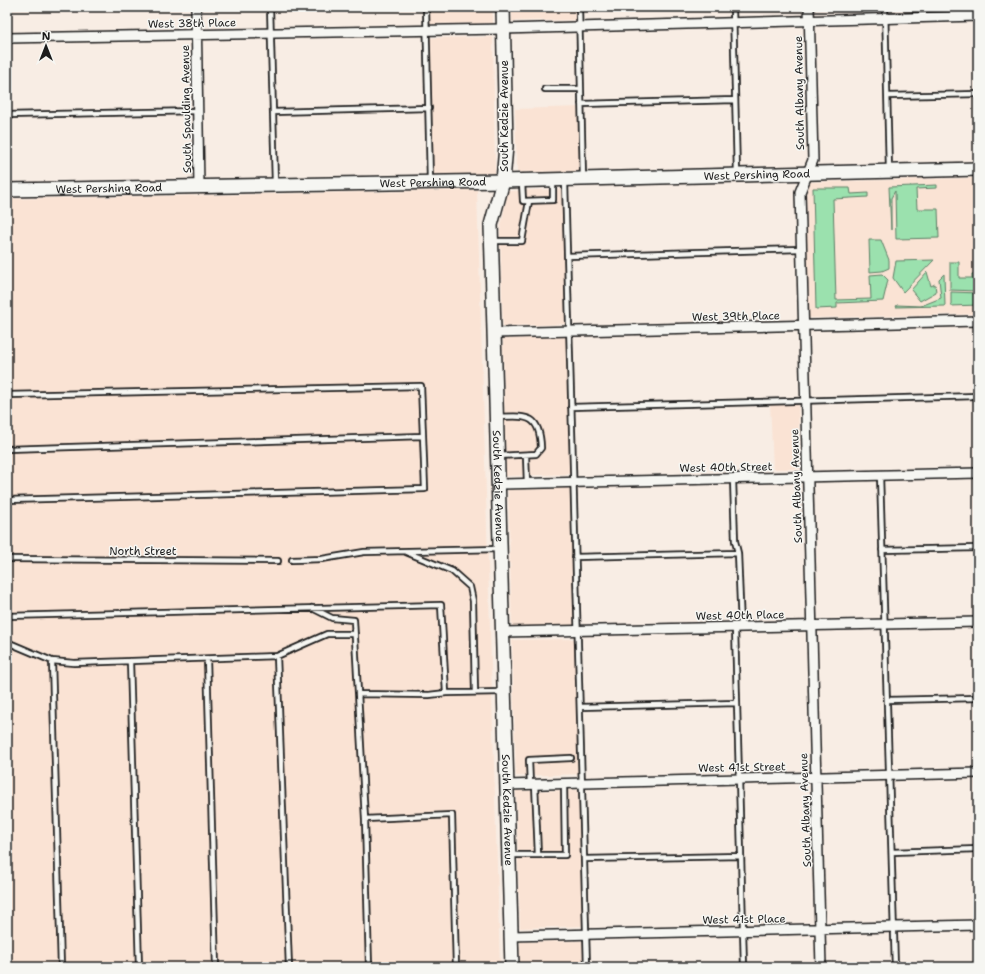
<svg xmlns="http://www.w3.org/2000/svg" width="985" height="974" font-family="'Shantell Sans',sans-serif">
<rect width="100%" height="100%" fill="#f8ede4"/>
<filter id="ink" filterUnits="userSpaceOnUse"><feTurbulence type="fractalNoise" baseFrequency=".025" numOctaves="2"/><feDisplacementMap in="SourceGraphic" scale="8" xChannelSelector="R" yChannelSelector="G"/><feConvolveMatrix kernelMatrix="1 2 1 2 8 2 1 2 1" color-interpolation-filters="sRGB"/></filter>
<g filter="url(#ink)">
<path fill="#fae3d4" d="M 426,7 L 492,7 L 493,23 L 426,24 Z
M 512,7 L 579,7 L 579,20 L 512,21 Z
M 493,37 L 495,173 L 430,175 L 427,38 Z
M 581,107 L 583,171 L 517,172 L 515,109 Z
M 978,178 L 978,314 L 809,318 L 806,182 Z
M 565,189 L 569,324 L 503,326 L 500,231 L 508,191 Z
M 477,190 L 500,967 L 7,967 L 7,199 Z
M 569,337 L 573,474 L 506,476 L 503,339 Z
M 798,401 L 800,469 L 773,469 L 770,402 Z
M 573,488 L 577,625 L 512,627 L 508,490 Z
M 578,639 L 582,774 L 516,776 L 512,640 Z
M 582,790 L 586,926 L 520,928 L 516,791 Z
M 586,941 L 587,967 L 520,967 L 520,942 Z"/>
<path fill="#9be1ae" stroke="#5c7e65" d="M 937,185 L 937,188 L 916,189 L 917,209 L 938,209 L 939,238 L 896,239 L 895,191 L 891,198 L 891,230 L 889,187 Z
M 813,188 L 850,188 L 851,194 L 868,193 L 868,197 L 833,199 L 836,300 L 871,299 L 870,275 L 882,274 L 888,280 L 883,301 L 837,303 L 837,308 L 816,309 Z
M 869,240 L 881,240 L 889,260 L 889,268 L 882,271 L 870,272 Z
M 934,260 L 903,292 L 893,278 L 896,261 Z
M 950,262 L 959,262 L 959,278 L 972,278 L 972,274 L 978,273 L 978,291 L 950,290 Z
M 927,272 L 931,286 L 935,284 L 936,292 L 920,301 L 911,290 Z
M 944,274 L 945,306 L 896,307 L 897,305 L 921,306 L 941,298 L 939,279 Z
M 951,292 L 978,293 L 978,305 L 951,306 Z"/>
<g fill="none" stroke-linecap="round" stroke-linejoin="round">
<defs>
<path id="lane" d="M 270,7 L 275,183
M 426,7 L 430,181
M 579,7 L 583,178
M 733,7 L 737,174
M 885,7 L 889,170
M 545,89 L 581,89
M 888,96 L 978,94
M 581,104 L 735,100
M 273,112 L 429,108
M 7,115 L 198,111
M 565,181 L 587,967
M 522,182 L 523,201 L 553,200 L 553,180
M 493,241 L 522,241 L 529,201
M 567,256 L 801,249
M 7,395 L 421,386 L 423,436 L 7,449
M 571,407 L 978,396
M 497,417 C 526,416 540,413 541,448 L 536,454 L 498,456
M 526,456 L 527,483
M 880,475 L 895,967
M 733,479 L 735,541 L 738,553 L 741,627
M 7,500 L 425,489 L 423,436
M 882,550 L 978,548
M 406,552 L 452,571 L 470,587 L 473,601 L 475,692
M 575,557 L 738,553
M 8,559 L 278,561
M 292,560 L 322,559 L 364,552 L 499,549
M 312,608 L 332,618 L 354,620 L 365,819 L 369,967
M 7,616 L 441,605 L 446,693 L 503,692
M 735,627 L 744,967
M 7,642 L 52,661 L 74,663 L 277,656 L 327,634 L 355,634
M 277,656 L 289,967
M 207,659 L 216,967
M 52,661 L 61,967
M 130,661 L 139,967
M 359,694 L 429,695 L 446,693
M 887,700 L 978,698
M 580,707 L 737,703
M 530,784 L 529,760 L 571,758
M 365,819 L 452,815 L 456,967
M 892,852 L 978,849
M 511,855 L 538,855 L 535,784
M 538,855 L 565,855 L 564,784
M 584,859 L 741,856"/>
<path id="street" d="M 196,7 L 199,187
M 809,7 L 813,160 L 800,192 L 821,967
M 7,38 L 503,29 L 978,16
M 494,333 L 978,321
M 499,484 L 978,473
M 503,632 L 978,622
M 507,785 L 978,773
M 511,936 L 978,925"/>
<g id="secondary">
<path id="s1" d="M 503,7 L 506,146 L 503,181 L 491,225 L 512,967"/>
<path id="s2" d="M 7,190 L 503,181 L 978,169"/>
</g>
</defs>
<use href="#lane" stroke="#1c1c1c" stroke-width="8"/>
<use href="#street" stroke="#1c1c1c" stroke-width="12"/>
<use href="#secondary" stroke="#1c1c1c" stroke-width="16"/>
<use href="#lane" stroke="#f6f6f2" stroke-width="4.5"/>
<use href="#street" stroke="#f6f6f2" stroke-width="9"/>
<use href="#secondary" stroke="#f6f6f2" stroke-width="13"/>
</g>
</g>
<g text-anchor="middle" stroke-width="3" stroke-linejoin="round" paint-order="stroke">
<g font-size="11" fill="#1c1c1c" stroke="#f6f6f2">
<text transform="translate(192 23) rotate(-1)" y="4">West 38th Place</text>
<text transform="translate(799 93) rotate(-91)" y="4">South Albany Avenue</text>
<text transform="translate(186 109) rotate(-91)" y="4">South Spaulding Avenue</text>
<text transform="translate(504 116) rotate(-90)" y="4">South Kedzie Avenue</text>
<text dy="4" stroke="none"><textPath href="#s2" startOffset="750">West Pershing Road</textPath></text>
<text dy="4" stroke="none"><textPath href="#s2" startOffset="426">West Pershing Road</textPath></text>
<text dy="4" stroke="none"><textPath href="#s2" startOffset="102">West Pershing Road</textPath></text>
<text transform="translate(736 316) rotate(-1)" y="4">West 39th Place</text>
<text transform="translate(726 467) rotate(-1)" y="4">West 40th Street</text>
<text dy="4" stroke="none"><textPath href="#s1" startOffset="481">South Kedzie Avenue</textPath></text>
<text transform="translate(796 486) rotate(-92)" y="4">South Albany Avenue</text>
<text x="143" y="555">North Street</text>
<text transform="translate(740 615) rotate(-1)" y="4">West 40th Place</text>
<text transform="translate(742 767) rotate(-1)" y="4">West 41st Street</text>
<text dy="4" stroke="none"><textPath href="#s1" startOffset="805">South Kedzie Avenue</textPath></text>
<text transform="translate(805 810) rotate(-92)" y="4">South Albany Avenue</text>
<text transform="translate(744 919) rotate(-1)" y="4">West 41st Place</text>
</g>
</g>
<rect width="985" height="974" fill="none" stroke="#f6f6f2" stroke-width="24"/>
<rect x="12" y="12" width="961" height="950" fill="none" stroke="#1c1c1c" stroke-width="1.5" filter="url(#ink)"/>
<g transform="translate(46 46)" stroke="#f6f6f2" stroke-width="3" paint-order="stroke">
<path d="M0-3L7 15L0 10L-7 15Z" fill="#1c1c1c"/>
<text y="-6" font-size="11" font-weight="bold" text-anchor="middle" fill="#1c1c1c">N</text>
</g>
</svg>
